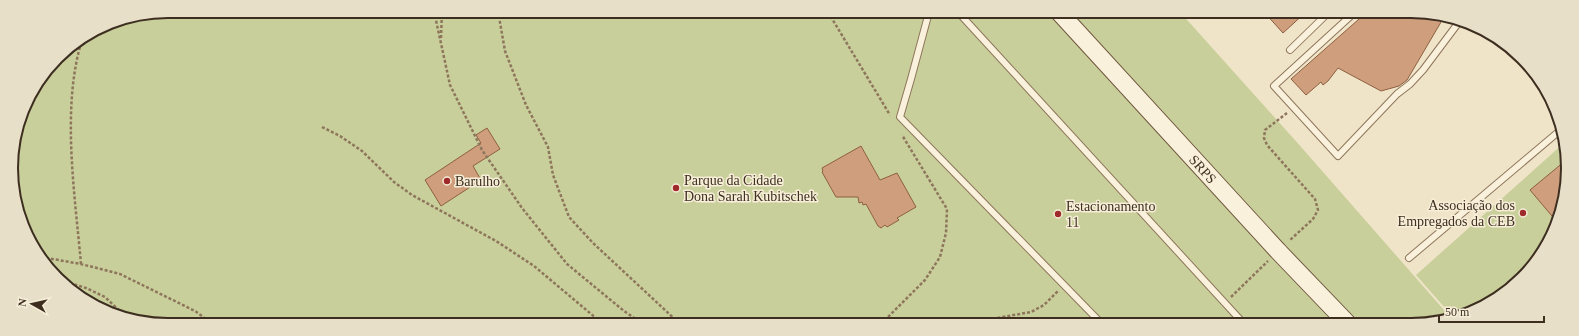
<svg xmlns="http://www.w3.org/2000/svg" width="1579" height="336" font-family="Georgia,serif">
<rect width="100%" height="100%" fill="#f0e4c8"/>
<path fill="#c9cf9b" d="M 168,11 L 1180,12 L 1302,148 L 1451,318 L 1421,325 L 148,324 L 90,304 L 50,271 L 19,218 L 11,158 L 23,108 L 57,57 L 108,23 Z
M 1564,143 L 1567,188 L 1552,237 L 1522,279 L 1471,313 L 1453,317 L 1416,275 Z"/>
<path fill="#cf9f7d" stroke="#8d5f41" d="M 1264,12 L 1306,12 L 1283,33 Z
M 1367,12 L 1431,12 L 1444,17 L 1407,80 L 1399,86 L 1381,91 L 1338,68 L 1328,81 L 1323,85 L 1321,82 L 1306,95 L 1291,79 Z
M 487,128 L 500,149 L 473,166 L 481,180 L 441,206 L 425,180 L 481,143 L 476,135 Z
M 861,146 L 880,180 L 897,173 L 916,207 L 897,218 L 899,220 L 887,227 L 885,225 L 881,228 L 878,226 L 866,204 L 863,205 L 862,202 L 859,203 L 858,197 L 836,197 L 822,172 L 823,171 L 822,168 Z
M 1565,161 L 1567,188 L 1557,222 L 1530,190 Z"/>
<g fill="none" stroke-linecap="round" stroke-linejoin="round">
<defs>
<path id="service" d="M 929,12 L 911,79 L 900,117 L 1102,324
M 958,12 L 1245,325
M 1355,12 L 1274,86 L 1338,156 L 1397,94 L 1410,84 L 1423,70 L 1459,22
M 1290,50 L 1329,12
M 1409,258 L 1563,128"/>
<path id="secondary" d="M 1059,12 L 1278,251 L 1349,325"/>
</defs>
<use href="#service" stroke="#8d765c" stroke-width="8"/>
<use href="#secondary" stroke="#6f573f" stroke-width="19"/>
<path stroke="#8d765c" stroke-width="2.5" stroke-dasharray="3 2" stroke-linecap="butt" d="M 434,11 L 450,85 L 482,150 L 522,208 L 567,264 L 624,311 L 643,324
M 498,11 L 505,51 L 526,105 L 548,147 L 553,175 L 569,217 L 593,243 L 680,324
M 828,12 L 890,115
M 441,38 L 442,11
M 1287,113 L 1265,130 L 1264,138 L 1267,145 L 1315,199 L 1318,210 L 1313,219 L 1289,241
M 322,127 L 340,136 L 362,151 L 394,182 L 412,195 L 496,241 L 534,266 L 603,324
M 41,257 L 81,264 L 120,274 L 195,311 L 213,324
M 81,264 C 75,195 61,107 82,40
M 60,280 L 86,288 L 105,297 L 125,316
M 1231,297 L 1268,261
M 881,324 L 925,280 L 940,257 L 946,233 L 947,209 L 902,135
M 963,324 L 1031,312 L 1044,305 L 1058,291"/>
<use href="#service" stroke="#faf1dc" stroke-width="6"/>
<use href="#secondary" stroke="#faf1dc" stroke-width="17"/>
</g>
<g fill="#9e2a2b" stroke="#f7eed8" stroke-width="1.5">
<circle cx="447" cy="181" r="4"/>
<circle cx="676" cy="188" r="4"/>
<circle cx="1523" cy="213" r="4"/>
<circle cx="1058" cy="214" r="4"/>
</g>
<g text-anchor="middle" stroke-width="3" stroke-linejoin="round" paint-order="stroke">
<g font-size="14" fill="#3d2e20" stroke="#f7eed8">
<text transform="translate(1203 169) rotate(48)" y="5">SRPS</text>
</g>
<g font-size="14" fill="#3d2e20" stroke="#f7eed8" text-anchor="start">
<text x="684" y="185">Parque da Cidade<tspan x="684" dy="16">Dona Sarah Kubitschek</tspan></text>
<text x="455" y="186">Barulho</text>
<text x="1515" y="210" text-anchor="end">Associação dos<tspan x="1515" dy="16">Empregados da CEB</tspan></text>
<text x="1066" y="211">Estacionamento<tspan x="1066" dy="16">11</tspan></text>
</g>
</g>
<path d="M0 0H1579V336H0ZM168 18H1411A150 150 0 0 1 1561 168V168A150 150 0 0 1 1411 318H168A150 150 0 0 1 18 168V168A150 150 0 0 1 168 18Z" fill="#e8dfc9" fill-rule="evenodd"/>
<path fill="none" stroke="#3d2e20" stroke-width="2" d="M168 18H1411A150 150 0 0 1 1561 168V168A150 150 0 0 1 1411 318H168A150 150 0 0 1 18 168V168A150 150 0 0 1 168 18Z"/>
<g transform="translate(32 304) rotate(278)" stroke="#f7eed8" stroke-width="3" paint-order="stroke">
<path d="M0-3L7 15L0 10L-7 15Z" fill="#3d2e20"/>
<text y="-6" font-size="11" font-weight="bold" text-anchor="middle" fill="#3d2e20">N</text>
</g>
<path d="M1439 316v6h105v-6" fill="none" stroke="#3d2e20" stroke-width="2"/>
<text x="1445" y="316" font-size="12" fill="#3d2e20" stroke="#f7eed8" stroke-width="3" paint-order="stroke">50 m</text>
</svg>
